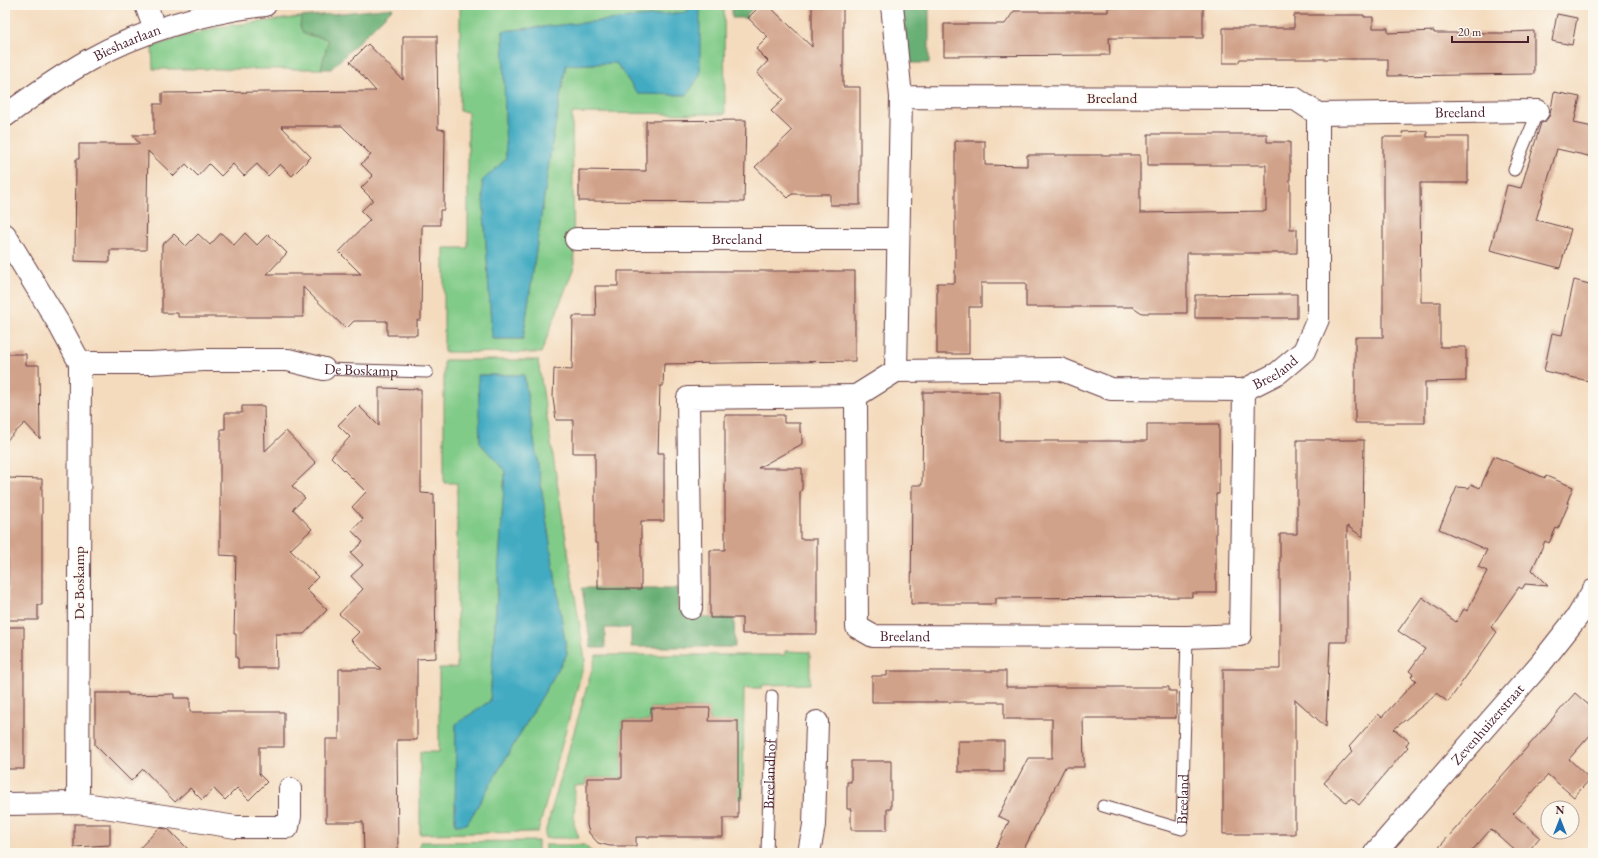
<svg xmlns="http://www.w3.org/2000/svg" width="1598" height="858" font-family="'EB Garamond',serif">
<rect width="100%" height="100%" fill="#fbf7ec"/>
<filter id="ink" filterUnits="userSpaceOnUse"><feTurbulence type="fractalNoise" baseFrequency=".025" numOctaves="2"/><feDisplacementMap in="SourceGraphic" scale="8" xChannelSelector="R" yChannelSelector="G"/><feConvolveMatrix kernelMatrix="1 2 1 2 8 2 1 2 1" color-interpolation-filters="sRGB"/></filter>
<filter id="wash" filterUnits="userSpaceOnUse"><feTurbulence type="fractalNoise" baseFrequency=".012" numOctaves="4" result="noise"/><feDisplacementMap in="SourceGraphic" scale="16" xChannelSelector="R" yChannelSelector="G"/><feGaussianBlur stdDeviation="0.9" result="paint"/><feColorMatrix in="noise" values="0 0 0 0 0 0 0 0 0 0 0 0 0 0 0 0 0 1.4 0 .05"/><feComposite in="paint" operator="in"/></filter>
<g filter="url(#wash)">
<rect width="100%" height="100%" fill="#f4dbbe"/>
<path fill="#81cb88" stroke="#66755a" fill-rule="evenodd" d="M 480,5 L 724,5 L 725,114 L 572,113 L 574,267 L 541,353 L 444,352 L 444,248 L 468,248 L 468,112 L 460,111 L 460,7 ZM 690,7 L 687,95 L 638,94 L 616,63 L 566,65 L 551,149 L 523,339 L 492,339 L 482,182 L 506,160 L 503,31 L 687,12 Z
M 301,17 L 300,27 L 308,35 L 327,39 L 328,42 L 321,69 L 153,69 L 152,47 L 185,36 L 219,27 Z
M 444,360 L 538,360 L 585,660 L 538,832 L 420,834 L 420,752 L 439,752 L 439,668 L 457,668 L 457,483 L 444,483 ZM 479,375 L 524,375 L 567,654 L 467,824 L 455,825 L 456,724 L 490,701 L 505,471 L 480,443 Z
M 785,651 L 810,652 L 810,684 L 763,685 L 762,688 L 744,688 L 743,799 L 738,799 L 710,721 L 709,708 L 651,708 L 650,721 L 622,721 L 622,778 L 586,778 L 586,785 L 575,786 L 574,824 L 579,838 L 545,838 L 545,833 L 596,655 L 785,655 Z
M 538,841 L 538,853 L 419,853 L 420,842 Z
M 545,845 L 584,845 L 593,853 L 545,853 Z"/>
<path fill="#68af74" stroke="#596750" d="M 732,5 L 756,5 L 746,16 L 748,18 L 732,18 Z
M 901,5 L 929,5 L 929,63 L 908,63 Z
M 393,8 L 331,69 L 321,69 L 328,42 L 327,39 L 303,33 L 300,27 L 301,17 Z
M 582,588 L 678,588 L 678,610 L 709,618 L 734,619 L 735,647 L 631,647 L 631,628 L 605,628 L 605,648 L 591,648 Z"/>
<path fill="#43abc2" stroke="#466576" d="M 690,7 L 695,7 L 700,10 L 700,75 L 687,95 L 638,94 L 616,63 L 566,65 L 551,149 L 523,339 L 492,339 L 482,181 L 506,159 L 503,31 L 687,12 Z
M 478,375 L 524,375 L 567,654 L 467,824 L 455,825 L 456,724 L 490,701 L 505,471 L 480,443 Z"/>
<g id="blocks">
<path fill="#d1a28a" d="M 761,5 L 768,5 L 812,47 L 812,5 L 843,5 L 843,87 L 860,87 L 860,205 L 830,205 L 830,194 L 792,194 L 788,198 L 755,167 L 792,131 L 771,111 L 783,100 L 757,73 L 768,61 L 756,49 L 768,37 L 748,18 Z
M 1118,5 L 1203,6 L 1203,38 L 1109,38 L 1110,55 L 944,56 L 944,24 L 1005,24 L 1014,11 L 1039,11 L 1039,12 L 1108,12 L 1108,7 L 1118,7 Z
M 1557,14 L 1577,18 L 1572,45 L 1552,41 Z
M 1294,15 L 1364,15 L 1364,17 L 1373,17 L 1373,28 L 1388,28 L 1388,33 L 1434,31 L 1434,33 L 1513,33 L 1512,32 L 1534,31 L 1534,74 L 1388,76 L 1388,59 L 1240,59 L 1238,63 L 1223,63 L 1223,28 L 1294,28 Z
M 403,36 L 437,36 L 438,129 L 445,130 L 444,210 L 440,210 L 440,225 L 422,225 L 421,320 L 417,320 L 417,335 L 387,335 L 387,321 L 354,321 L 346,329 L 303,287 L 303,317 L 178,317 L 178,313 L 162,313 L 162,245 L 174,234 L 186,246 L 198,234 L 210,245 L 221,233 L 234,245 L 245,233 L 257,245 L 268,234 L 287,253 L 267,274 L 361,274 L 339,252 L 370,220 L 361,211 L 373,200 L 361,188 L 373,176 L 361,164 L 371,155 L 342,126 L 281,126 L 311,157 L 292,176 L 280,164 L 268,176 L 257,164 L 244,176 L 233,164 L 221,176 L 209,164 L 198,176 L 186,164 L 174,176 L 148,151 L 146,250 L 110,250 L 110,262 L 75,261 L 76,159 L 79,159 L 79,144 L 140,144 L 132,135 L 154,135 L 154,104 L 162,104 L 162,93 L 376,91 L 350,62 L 368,44 L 403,80 Z
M 1554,92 L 1580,97 L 1574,123 L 1593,127 L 1593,157 L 1557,149 L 1536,220 L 1571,229 L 1560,268 L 1490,250 L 1507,185 L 1521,188 L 1541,123 L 1545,122 L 1550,115 Z
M 746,120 L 744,202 L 579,201 L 579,170 L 646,171 L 646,121 Z
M 1427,131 L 1427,137 L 1468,137 L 1468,183 L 1420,183 L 1421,302 L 1440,302 L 1440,347 L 1466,347 L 1466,381 L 1425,382 L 1425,423 L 1355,423 L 1355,337 L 1383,337 L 1383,137 L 1403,137 L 1402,132 Z
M 1148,134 L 1267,134 L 1267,142 L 1290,142 L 1290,229 L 1297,229 L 1297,253 L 1187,253 L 1187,313 L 1142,313 L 1133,307 L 1026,307 L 1026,283 L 981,283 L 981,307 L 969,307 L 969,354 L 937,354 L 937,283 L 955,283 L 955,141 L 985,141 L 985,165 L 1027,166 L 1027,155 L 1140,155 L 1140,213 L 1266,211 L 1266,165 L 1148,165 Z
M 618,271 L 855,271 L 855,361 L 664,364 L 663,386 L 660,386 L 658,453 L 664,453 L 664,521 L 641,521 L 641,589 L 598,589 L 598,543 L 595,543 L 595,453 L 573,453 L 573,420 L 556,420 L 553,398 L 554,369 L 572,370 L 573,316 L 596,316 L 595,286 L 618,286 Z
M 1574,280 L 1593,285 L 1593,382 L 1544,371 L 1552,333 L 1562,335 Z
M 1286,294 L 1297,294 L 1297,318 L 1195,318 L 1195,295 Z
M 5,354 L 26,354 L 26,365 L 39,365 L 40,439 L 25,423 L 5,442 Z
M 379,388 L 421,389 L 421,493 L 434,494 L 436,658 L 417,659 L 417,740 L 397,740 L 398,853 L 364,853 L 363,822 L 326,822 L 326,739 L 339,739 L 339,669 L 381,669 L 351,640 L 359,632 L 339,614 L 363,589 L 351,576 L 363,565 L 351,553 L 363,542 L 352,531 L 363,519 L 352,507 L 366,492 L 331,457 L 350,437 L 338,425 L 358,405 L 379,426 Z
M 923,392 L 1000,392 L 1000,441 L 1147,441 L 1147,424 L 1219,424 L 1219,494 L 1216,494 L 1216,593 L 1192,593 L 1192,597 L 996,598 L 996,604 L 911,604 L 912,485 L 922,485 Z
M 242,406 L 264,406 L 265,451 L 286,431 L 316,463 L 292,486 L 305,498 L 293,509 L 312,529 L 290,550 L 318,577 L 306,589 L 327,610 L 304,634 L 276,634 L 277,668 L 238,668 L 238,658 L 236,658 L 236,634 L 234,634 L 236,556 L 220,555 L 220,437 L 221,437 L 221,429 L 225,429 L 225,413 L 242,413 Z
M 725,415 L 784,415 L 784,423 L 800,423 L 800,432 L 802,434 L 802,444 L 758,468 L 802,468 L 802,489 L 800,492 L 800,539 L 817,539 L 817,634 L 742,634 L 742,618 L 710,618 L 710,550 L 725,550 Z
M 1297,440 L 1364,440 L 1363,537 L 1347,526 L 1347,642 L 1330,642 L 1326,727 L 1295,699 L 1295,834 L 1223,834 L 1223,669 L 1280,669 L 1280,534 L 1297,534 Z
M 1494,456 L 1545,478 L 1546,476 L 1573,487 L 1567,503 L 1569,503 L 1558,529 L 1556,528 L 1549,543 L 1545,541 L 1532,570 L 1548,586 L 1525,584 L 1522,589 L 1519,587 L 1491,627 L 1497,632 L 1451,698 L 1448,702 L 1436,693 L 1432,698 L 1394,729 L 1409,741 L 1406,745 L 1408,747 L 1359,805 L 1351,798 L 1347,803 L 1324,783 L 1353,751 L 1349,747 L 1378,714 L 1382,717 L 1416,680 L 1411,677 L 1413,674 L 1409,671 L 1425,649 L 1398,631 L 1422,597 L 1456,622 L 1464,609 L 1467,611 L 1487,571 L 1478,567 L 1487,550 L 1439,529 L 1457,487 L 1469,488 L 1471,484 L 1480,488 Z
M 8,478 L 42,479 L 42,605 L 38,605 L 38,620 L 8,620 L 8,558 L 5,558 L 5,502 L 8,502 Z
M 5,627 L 24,627 L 24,769 L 5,769 Z
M 887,671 L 1006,671 L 1006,687 L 1169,687 L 1169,691 L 1176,691 L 1176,718 L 1083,718 L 1084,767 L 1065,767 L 1022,853 L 994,853 L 1009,821 L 998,816 L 1028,758 L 1052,758 L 1052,719 L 1004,719 L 1004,702 L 872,702 L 872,676 L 887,676 Z
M 95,693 L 128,693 L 128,695 L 174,694 L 174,698 L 190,698 L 190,712 L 284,712 L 284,747 L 259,747 L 259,774 L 267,782 L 249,800 L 237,788 L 225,800 L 214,789 L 202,800 L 190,788 L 175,802 L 143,769 L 131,781 L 95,745 Z
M 1575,693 L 1593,709 L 1593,732 L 1569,759 L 1590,779 L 1574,797 L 1548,775 L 1513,814 L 1540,837 L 1527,853 L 1518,853 L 1491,829 L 1470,853 L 1434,853 Z
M 651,708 L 710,708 L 709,721 L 738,721 L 738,818 L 723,818 L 723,837 L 636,837 L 636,846 L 610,846 L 598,843 L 589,833 L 587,825 L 587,778 L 622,778 L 622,721 L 651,721 Z
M 958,741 L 1004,741 L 1004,772 L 958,772 Z
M 851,761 L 891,761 L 891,809 L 887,809 L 887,830 L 851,830 L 851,809 L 847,809 L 847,782 L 851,782 Z
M 74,824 L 110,824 L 110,845 L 74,847 Z
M 159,828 L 168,829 L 192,853 L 135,853 Z"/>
</g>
</g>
<g filter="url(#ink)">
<use href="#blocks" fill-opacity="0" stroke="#643b41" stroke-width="1"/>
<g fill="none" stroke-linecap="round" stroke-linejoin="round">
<defs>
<g id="service">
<path d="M 1514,170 L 1538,111"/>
<path id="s1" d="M 324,369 L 427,372"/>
<path id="s2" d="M 1103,806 L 1182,829 L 1187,637"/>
<path id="s3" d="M 767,853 L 772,696"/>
</g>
<g id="minor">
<path d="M 146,5 L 155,30"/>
<path id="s4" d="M 892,5 L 901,97 L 896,371 L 856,396 L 857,627 L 873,636 L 1187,637 L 1240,635 L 1244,390 L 1278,373 L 1304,351 L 1318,319 L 1318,114 L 1294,98 L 901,97"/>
<path id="s5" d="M 1318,114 L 1538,111"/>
<path d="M 5,235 L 59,324 L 80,363 L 78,803"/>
<path id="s6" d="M 576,239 L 898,239"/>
<path d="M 80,363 L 151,363 L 203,360 L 288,360 L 324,369"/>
<path d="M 896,371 L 1060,369 L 1111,389 L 1244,390"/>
<path d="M 691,608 L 688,398 L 856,396"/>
<path d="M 5,804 L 78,803 L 236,827 L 288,827 L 290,816 L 290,789"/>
<path d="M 809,853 L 814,825 L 817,722"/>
</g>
<g id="tertiary">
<path id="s7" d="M 5,116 C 32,96 59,77 89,60 C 140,31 207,12 265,5"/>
<path id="s8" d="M 1375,853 L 1541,663 L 1578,616 L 1593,591"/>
</g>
</defs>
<use href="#service" stroke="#643b41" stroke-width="13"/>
<use href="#minor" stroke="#643b41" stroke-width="24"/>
<use href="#tertiary" stroke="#643b41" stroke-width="24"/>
<use href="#service" stroke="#fff" stroke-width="11"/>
<use href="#minor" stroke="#fff" stroke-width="22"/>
<use href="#tertiary" stroke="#fff" stroke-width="22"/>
</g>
</g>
<g text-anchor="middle" stroke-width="3" stroke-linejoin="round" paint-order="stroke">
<g font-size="15" fill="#4a1f2b" stroke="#fbf7ec">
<text dy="5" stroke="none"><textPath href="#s7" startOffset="143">Bieshaarlaan</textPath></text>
<text x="1112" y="103">Breeland</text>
<text dy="5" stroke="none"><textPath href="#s5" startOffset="142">Breeland</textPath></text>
<text dy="5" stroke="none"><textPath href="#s6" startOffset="161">Breeland</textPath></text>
<text dy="5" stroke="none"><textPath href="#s1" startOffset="37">De Boskamp</textPath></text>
<text dy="5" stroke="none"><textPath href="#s4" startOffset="1311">Breeland</textPath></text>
<text transform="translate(79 583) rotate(-90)" y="5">De Boskamp</text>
<text dy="5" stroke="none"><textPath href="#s4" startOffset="695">Breeland</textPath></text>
<text dy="5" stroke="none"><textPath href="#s8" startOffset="171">Zevenhuizerstraat</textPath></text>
<text dy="5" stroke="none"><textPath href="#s3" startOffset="79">Breelandhof</textPath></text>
<text dy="5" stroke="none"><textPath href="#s2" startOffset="112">Breeland</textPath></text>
</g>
</g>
<rect width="1598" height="858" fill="none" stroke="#fbf7ec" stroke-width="20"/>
<g transform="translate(1560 820)"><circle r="19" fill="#fbf7ec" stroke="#b4a19f"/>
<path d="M0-3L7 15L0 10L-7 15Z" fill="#1f6fb2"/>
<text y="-6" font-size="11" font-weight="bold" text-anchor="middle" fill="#4a1f2b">N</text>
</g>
<path d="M1452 36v6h76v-6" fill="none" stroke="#4a1f2b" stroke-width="2"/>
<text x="1458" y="36" font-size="12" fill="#4a1f2b" stroke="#fbf7ec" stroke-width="3" paint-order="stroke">20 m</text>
</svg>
